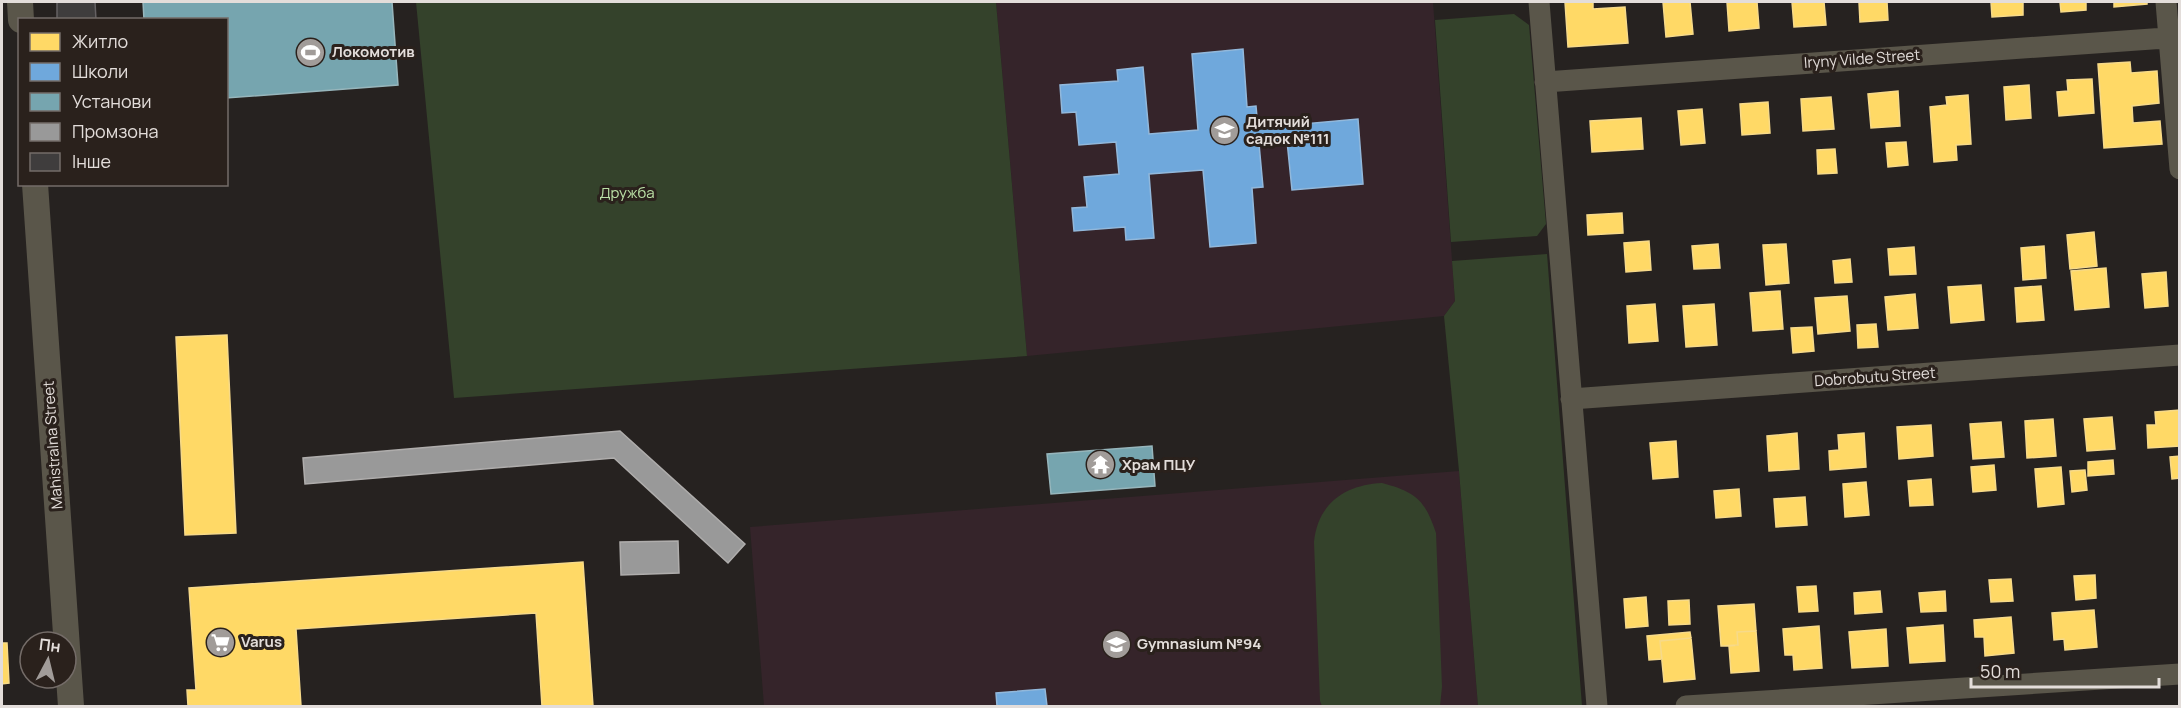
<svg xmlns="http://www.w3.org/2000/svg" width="2181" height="708" font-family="Manrope,sans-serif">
<rect width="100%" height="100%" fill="#262220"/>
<path fill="#35242a" d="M 996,2 L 1433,2 L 1455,301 L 1444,316 L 1027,356 Z
M 1459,471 L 1478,706 L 764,706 L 750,527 Z"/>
<path fill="#34422b" d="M 416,2 L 996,2 L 1027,356 L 454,398 Z
M 1514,14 L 1529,25 L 1546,224 L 1537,236 L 1451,242 L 1435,20 Z
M 1547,254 L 1582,706 L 1478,706 L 1459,471 L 1444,316 L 1455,301 L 1452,261 Z
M 1382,483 C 1416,492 1425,500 1436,533 L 1442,687 L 1440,706 L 1322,706 L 1320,701 L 1314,542 C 1318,503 1345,485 1382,483 Z"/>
<path fill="#ffd966" stroke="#f7da89" stroke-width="1.5" d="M 1565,2 L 1593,2 L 1593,9 L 1625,7 L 1628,43 L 1568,47 Z
M 1663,2 L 1690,2 L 1693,34 L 1666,37 Z
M 1727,2 L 1757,2 L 1759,28 L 1729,31 Z
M 1792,2 L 1824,2 L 1826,25 L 1794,27 Z
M 1859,2 L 1887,2 L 1888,20 L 1860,22 Z
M 1991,2 L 2023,2 L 2023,15 L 1992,17 Z
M 2060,2 L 2086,2 L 2086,10 L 2061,12 Z
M 2114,2 L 2147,2 L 2147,4 L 2114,7 Z
M 2130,62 L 2131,73 L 2157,71 L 2159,103 L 2132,106 L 2133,123 L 2160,121 L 2162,144 L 2104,148 L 2098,64 Z
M 2092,79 L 2094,113 L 2059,116 L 2057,92 L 2068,91 L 2067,80 Z
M 2029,85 L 2031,118 L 2006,120 L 2004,87 Z
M 1898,91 L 1900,126 L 1871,128 L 1868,94 Z
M 1968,95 L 1971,144 L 1956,145 L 1957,160 L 1934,162 L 1930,107 L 1947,105 L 1946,97 Z
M 1831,97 L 1834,129 L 1803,131 L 1801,99 Z
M 1768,102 L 1770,133 L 1742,135 L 1740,104 Z
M 1702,109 L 1705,143 L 1681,145 L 1678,111 Z
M 1641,118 L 1643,149 L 1592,152 L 1590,121 Z
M 1906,142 L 1908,165 L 1888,167 L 1886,143 Z
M 1835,149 L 1837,173 L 1818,174 L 1817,150 Z
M 1622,213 L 1623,233 L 1588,235 L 1587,215 Z
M 2094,232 L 2097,266 L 2070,269 L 2067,235 Z
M 1649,241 L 1651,270 L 1626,272 L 1624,243 Z
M 1718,244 L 1720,268 L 1694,269 L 1692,246 Z
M 1786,244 L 1789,283 L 1766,285 L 1763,245 Z
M 2044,246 L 2046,278 L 2023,280 L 2021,248 Z
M 1914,247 L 1916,274 L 1890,275 L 1888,249 Z
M 1850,259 L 1852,282 L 1835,283 L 1833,261 Z
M 2106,268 L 2109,307 L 2075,310 L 2071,271 Z
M 2166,272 L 2168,306 L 2145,308 L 2142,274 Z
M 1981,285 L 1984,320 L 1951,323 L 1948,287 Z
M 2041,286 L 2044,320 L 2017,322 L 2015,288 Z
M 1780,291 L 1783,329 L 1753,331 L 1750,293 Z
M 1915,294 L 1918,328 L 1888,330 L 1885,297 Z
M 1847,296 L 1850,331 L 1818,334 L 1815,298 Z
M 1655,304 L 1658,341 L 1629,343 L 1627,306 Z
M 1714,304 L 1717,345 L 1686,347 L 1683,306 Z
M 1876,324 L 1878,347 L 1858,348 L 1857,325 Z
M 1812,327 L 1814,351 L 1793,353 L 1791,328 Z
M 227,335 L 236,533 L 185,535 L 176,337 Z
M 2180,410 L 2180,446 L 2148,448 L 2147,425 L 2156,425 L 2155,412 Z
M 2112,417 L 2115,449 L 2087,451 L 2084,419 Z
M 2053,419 L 2056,456 L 2027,458 L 2025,421 Z
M 2001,422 L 2004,457 L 1973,459 L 1970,424 Z
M 1931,425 L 1933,456 L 1899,459 L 1897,427 Z
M 1797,433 L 1799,469 L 1769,471 L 1767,436 Z
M 1864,433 L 1866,467 L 1830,470 L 1829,451 L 1839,450 L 1838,435 Z
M 1676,441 L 1678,477 L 1653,479 L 1650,443 Z
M 2180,456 L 2180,478 L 2172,479 L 2170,457 Z
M 2113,460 L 2114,474 L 2088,476 L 2088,462 Z
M 1994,465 L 1996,490 L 1973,492 L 1971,467 Z
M 2061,467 L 2064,504 L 2038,507 L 2035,469 Z
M 2085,470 L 2087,490 L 2072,492 L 2070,471 Z
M 1931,479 L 1933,505 L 1910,506 L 1908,481 Z
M 1866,482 L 1869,515 L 1845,517 L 1843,484 Z
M 1739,489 L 1741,516 L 1716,518 L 1714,491 Z
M 1805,497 L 1807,525 L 1776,527 L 1774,499 Z
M 583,562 L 593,706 L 542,706 L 536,613 L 296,629 L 301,706 L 188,706 L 187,690 L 196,690 L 189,588 Z
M 2095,575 L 2096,598 L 2076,600 L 2074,576 Z
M 2011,579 L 2013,601 L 1991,602 L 1989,580 Z
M 1816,586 L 1818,611 L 1799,612 L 1797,587 Z
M 1880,591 L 1882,612 L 1855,614 L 1854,593 Z
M 1945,591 L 1946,611 L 1921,612 L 1919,593 Z
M 1646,597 L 1648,626 L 1626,628 L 1624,599 Z
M 1689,600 L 1690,624 L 1669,625 L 1668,601 Z
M 1754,604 L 1756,631 L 1737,632 L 1738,645 L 1721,646 L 1718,606 Z
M 2094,610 L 2097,647 L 2065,650 L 2064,639 L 2054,640 L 2052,613 Z
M 2011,617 L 2014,653 L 1985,656 L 1984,637 L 1975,637 L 1974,620 Z
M 1943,625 L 1945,661 L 1910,663 L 1907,628 Z
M 1819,626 L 1822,668 L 1794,670 L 1793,655 L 1785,655 L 1783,629 Z
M 1886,629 L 1888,666 L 1852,668 L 1849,632 Z
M 1756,631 L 1759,671 L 1731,673 L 1729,646 L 1738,645 L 1737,632 Z
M 1690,632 L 1691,638 L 1660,641 L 1662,659 L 1649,660 L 1647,636 Z
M 1691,638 L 1695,679 L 1664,682 L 1660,641 Z
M 2,643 L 7,643 L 9,683 L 2,684 Z"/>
<path fill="#6fa8dc" stroke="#92b8db" stroke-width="1.5" d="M 1243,49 L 1247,107 L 1256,106 L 1258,128 L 1358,119 L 1363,184 L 1292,190 L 1287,141 L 1259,144 L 1263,187 L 1252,188 L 1256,243 L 1210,247 L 1203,170 L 1149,174 L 1154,238 L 1126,240 L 1125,227 L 1074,231 L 1072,208 L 1087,207 L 1084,177 L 1119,174 L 1116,142 L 1079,145 L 1076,112 L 1062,113 L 1060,85 L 1118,81 L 1117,70 L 1143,67 L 1149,134 L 1198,130 L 1192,54 Z
M 1045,689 L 1047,706 L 997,706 L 996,693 Z"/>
<path fill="#76a5af" stroke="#97b6bc" stroke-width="1.5" d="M 143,2 L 392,2 L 398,85 L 226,98 L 226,20 L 144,20 Z
M 1152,446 L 1155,486 L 1051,494 L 1047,454 Z"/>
<path fill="#999" stroke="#afadac" stroke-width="1.5" d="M 620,431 L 745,544 L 728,563 L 614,458 L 305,484 L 303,458 Z
M 678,541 L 679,573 L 621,575 L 620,542 Z"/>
<path fill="#3f3d3d" stroke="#656163" stroke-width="1.5" d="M 57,2 L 95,2 L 96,20 L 57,20 Z"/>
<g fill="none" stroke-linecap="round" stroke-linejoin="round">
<path stroke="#5a564a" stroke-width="21" d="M 1539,2 L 1597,706
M 2166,2 L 2180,169
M 1545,82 L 2180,37
M 1571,399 L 2180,355
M 1686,706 L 2180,674"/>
<path stroke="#5a564a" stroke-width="26" d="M 20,2 L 21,20
M 35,184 L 71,706"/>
</g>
<defs>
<symbol id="stadium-disc" viewBox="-11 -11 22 22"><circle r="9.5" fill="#a19c99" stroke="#2a211c"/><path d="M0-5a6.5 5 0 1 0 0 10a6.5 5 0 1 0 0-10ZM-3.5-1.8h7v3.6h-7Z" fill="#fff"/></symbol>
<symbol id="school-disc" viewBox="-11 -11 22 22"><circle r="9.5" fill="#a19c99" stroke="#2a211c"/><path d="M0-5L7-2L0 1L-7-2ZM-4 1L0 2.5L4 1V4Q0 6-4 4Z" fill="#fff"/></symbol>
<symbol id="temple-disc" viewBox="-11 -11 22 22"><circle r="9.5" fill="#a19c99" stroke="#2a211c"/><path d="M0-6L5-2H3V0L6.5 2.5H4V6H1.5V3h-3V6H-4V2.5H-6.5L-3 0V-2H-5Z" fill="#fff"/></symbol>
<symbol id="supermarket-disc" viewBox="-11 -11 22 22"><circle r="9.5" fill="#a19c99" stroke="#2a211c"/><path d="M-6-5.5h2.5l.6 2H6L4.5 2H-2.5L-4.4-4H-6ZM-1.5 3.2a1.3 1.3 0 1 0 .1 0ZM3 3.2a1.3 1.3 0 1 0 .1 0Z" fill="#fff"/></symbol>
</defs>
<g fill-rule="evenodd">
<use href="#stadium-disc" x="294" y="36" width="33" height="33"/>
<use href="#school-disc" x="1208" y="114" width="33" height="33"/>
<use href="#temple-disc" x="1084" y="448" width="33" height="33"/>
<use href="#supermarket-disc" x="204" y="626" width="33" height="33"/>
<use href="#school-disc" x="1100" y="628" width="33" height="33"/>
</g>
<g text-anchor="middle" stroke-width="6" stroke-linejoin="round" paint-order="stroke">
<g font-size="15" font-weight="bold" fill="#e3ddda" stroke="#2a211c" text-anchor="start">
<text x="332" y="57">Локомотив</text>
<text x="1246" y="127">Дитячий<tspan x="1246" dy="17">садок №111</tspan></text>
<text x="1122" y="470">Храм ПЦУ</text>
<text x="241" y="647">Varus</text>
<text x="1137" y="649">Gymnasium №94</text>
</g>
<g font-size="15" fill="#e3ddda" stroke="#2a211c">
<text transform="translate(1862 59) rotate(-4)" y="5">Iryny Vilde Street</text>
<text transform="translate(1875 377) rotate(-4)" y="5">Dobrobutu Street</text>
<text transform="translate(53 445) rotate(-94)" y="5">Mahistralna Street</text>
</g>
<g font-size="15" fill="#bae0a6" stroke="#2a211c">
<text x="627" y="198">Дружба</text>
</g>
</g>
<rect width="2181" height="708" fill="none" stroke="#e3ddda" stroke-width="6"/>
<rect x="18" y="18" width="210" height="168" fill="#2a211c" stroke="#746c68" stroke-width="1.5"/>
<rect x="30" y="33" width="30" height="18" fill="#ffd966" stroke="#746c68" stroke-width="1.5"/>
<text x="72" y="48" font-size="18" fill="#e3ddda">Житло</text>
<rect x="30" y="63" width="30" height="18" fill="#6fa8dc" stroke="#746c68" stroke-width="1.5"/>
<text x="72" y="78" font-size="18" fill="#e3ddda">Школи</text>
<rect x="30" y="93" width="30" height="18" fill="#76a5af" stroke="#746c68" stroke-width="1.5"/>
<text x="72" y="108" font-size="18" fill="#e3ddda">Установи</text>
<rect x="30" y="123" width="30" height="18" fill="#999999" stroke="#746c68" stroke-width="1.5"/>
<text x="72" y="138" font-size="18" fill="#e3ddda">Промзона</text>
<rect x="30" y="153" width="30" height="18" fill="#3f3d3d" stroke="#746c68" stroke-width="1.5"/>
<text x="72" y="168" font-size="18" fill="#e3ddda">Інше</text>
<g transform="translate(48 660) rotate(7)"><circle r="28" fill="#2a211c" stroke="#746c68" stroke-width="1.5"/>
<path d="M0-4.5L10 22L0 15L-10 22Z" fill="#a19c99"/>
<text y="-9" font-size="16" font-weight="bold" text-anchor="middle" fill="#e3ddda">Пн</text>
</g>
<path d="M1971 678v9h188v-9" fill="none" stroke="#e3ddda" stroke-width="3"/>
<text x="1980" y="678" font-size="18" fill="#e3ddda" stroke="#2a211c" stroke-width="4.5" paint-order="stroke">50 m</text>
</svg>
